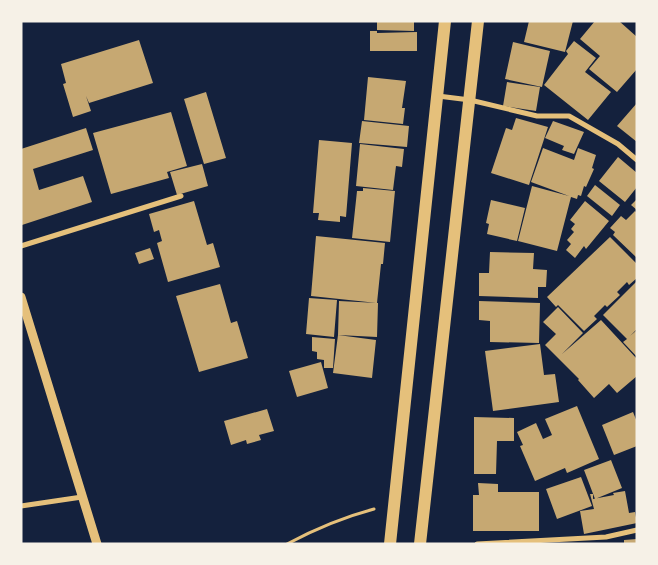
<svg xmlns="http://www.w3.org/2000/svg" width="658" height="565" font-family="Rubik,sans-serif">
<rect width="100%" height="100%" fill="#14213d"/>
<path fill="#c6a872" d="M 377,21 L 414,21 L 414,31 L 377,30 Z
M 529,21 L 573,21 L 565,52 L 524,42 Z
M 595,21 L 619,21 L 637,37 L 637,69 L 617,92 L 589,69 L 600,56 L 580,39 Z
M 370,31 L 377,31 L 377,33 L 417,32 L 417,51 L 370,51 Z
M 139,40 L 153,83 L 89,103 L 86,96 L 91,111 L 73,117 L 63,84 L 66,83 L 61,64 Z
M 574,41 L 596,58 L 585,72 L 611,92 L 588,120 L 544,85 L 568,54 L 566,51 Z
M 513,42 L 550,51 L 542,87 L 505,79 Z
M 368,77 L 406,81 L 402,108 L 405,108 L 403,124 L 364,120 Z
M 507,82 L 540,87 L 536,111 L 503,106 Z
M 206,92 L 226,158 L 204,164 L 184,99 Z
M 637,103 L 637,142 L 617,126 Z
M 171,112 L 187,166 L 167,172 L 169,178 L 111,194 L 93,133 Z
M 516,118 L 548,127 L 529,185 L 491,173 L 506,128 L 512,130 Z
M 362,121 L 409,126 L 407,147 L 359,143 Z
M 553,121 L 584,132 L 574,154 L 562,150 L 564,146 L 545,138 Z
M 86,128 L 93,150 L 33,169 L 39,190 L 83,176 L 92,202 L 22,225 L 21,149 Z
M 319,140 L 352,143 L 346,217 L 340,216 L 340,222 L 318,220 L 319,213 L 313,213 Z
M 360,144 L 404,149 L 402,167 L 396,166 L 393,190 L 356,186 Z
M 543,148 L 574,160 L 578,148 L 596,155 L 592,168 L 594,169 L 586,187 L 584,186 L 581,196 L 578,195 L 577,199 L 571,197 L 557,251 L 518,241 L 532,186 L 569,196 L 531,182 Z
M 618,157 L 637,173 L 637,187 L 625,202 L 599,181 Z
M 202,164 L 208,186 L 177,195 L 170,172 Z
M 595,185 L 620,205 L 612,216 L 587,196 Z
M 363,188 L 395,191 L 390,242 L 352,238 L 357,191 L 363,191 Z
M 637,199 L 637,210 L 631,205 Z
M 491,200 L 525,208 L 517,241 L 487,234 L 489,224 L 486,223 Z
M 194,201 L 207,245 L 213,243 L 220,267 L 168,282 L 157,243 L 162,241 L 159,230 L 154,232 L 149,214 Z
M 585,201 L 609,221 L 586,249 L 584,246 L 575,258 L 566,250 L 571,244 L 567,240 L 574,232 L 571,229 L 575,224 L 570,220 Z
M 635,211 L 637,213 L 637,258 L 613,235 L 615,232 L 610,228 L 621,216 L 626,220 Z
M 316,236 L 385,243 L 383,264 L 381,264 L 377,303 L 311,296 Z
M 610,237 L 637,264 L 637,278 L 629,285 L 627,282 L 617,292 L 620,295 L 607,307 L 605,305 L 594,316 L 597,319 L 584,331 L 558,305 L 556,307 L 547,297 Z
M 150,248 L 154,259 L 139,264 L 135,253 Z
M 490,252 L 534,253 L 533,269 L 547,270 L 546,287 L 538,287 L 538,298 L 479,296 L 479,273 L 489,273 Z
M 637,281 L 637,329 L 630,336 L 637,330 L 637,357 L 623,342 L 627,339 L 603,315 Z
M 220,284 L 231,323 L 237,321 L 248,358 L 199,372 L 176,296 Z
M 309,298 L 337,300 L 334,337 L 306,334 Z
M 339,301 L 378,303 L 377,337 L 338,335 Z
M 479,301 L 540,303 L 539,343 L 490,342 L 490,321 L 479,320 Z
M 558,307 L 583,333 L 562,354 L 601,320 L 637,359 L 637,376 L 617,393 L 609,384 L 594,398 L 578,380 L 579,379 L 545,345 L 556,334 L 543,322 Z
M 338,335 L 376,340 L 372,378 L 333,373 Z
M 312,337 L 335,339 L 333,368 L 324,368 L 324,360 L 317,359 L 317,352 L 312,351 Z
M 540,344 L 544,375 L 555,374 L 559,402 L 493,411 L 485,351 Z
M 321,362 L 328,388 L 297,397 L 289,371 Z
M 577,406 L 599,459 L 567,473 L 565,468 L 535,481 L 520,446 L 523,445 L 517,432 L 536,423 L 543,439 L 552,435 L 545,419 Z
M 267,409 L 274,431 L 259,435 L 261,440 L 247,444 L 246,440 L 231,445 L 224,421 Z
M 633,412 L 637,422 L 637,446 L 614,455 L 602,425 Z
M 474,417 L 514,418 L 514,441 L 497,441 L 496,474 L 474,474 Z
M 611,460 L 622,488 L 595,499 L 584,470 Z
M 581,477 L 592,506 L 557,519 L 546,489 Z
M 478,483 L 498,484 L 498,492 L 539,492 L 539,531 L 473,531 L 473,495 L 479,495 Z
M 625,491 L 629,513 L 635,512 L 637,523 L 584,534 L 580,511 L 594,509 L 590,494 L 593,494 L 593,499 L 614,495 L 613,493 Z
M 637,539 L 637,544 L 624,544 L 624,540 Z"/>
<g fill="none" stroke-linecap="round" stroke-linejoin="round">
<path stroke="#e5c07b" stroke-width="3" d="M 287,544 C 315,529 344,517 374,509"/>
<path stroke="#e5c07b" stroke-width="5" d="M 438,96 L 470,100 L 537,116 L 569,116 L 618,144 L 637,160
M 21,246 L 181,196
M 21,506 L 82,497
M 477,544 L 606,537 L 637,530"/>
<path stroke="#e5c07b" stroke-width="9" d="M 21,297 L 97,544"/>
<path stroke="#e5c07b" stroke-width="12" d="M 390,544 L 445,21
M 420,544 L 478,21"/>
</g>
<rect width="658" height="565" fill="none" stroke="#f6f1e7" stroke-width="45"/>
</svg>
